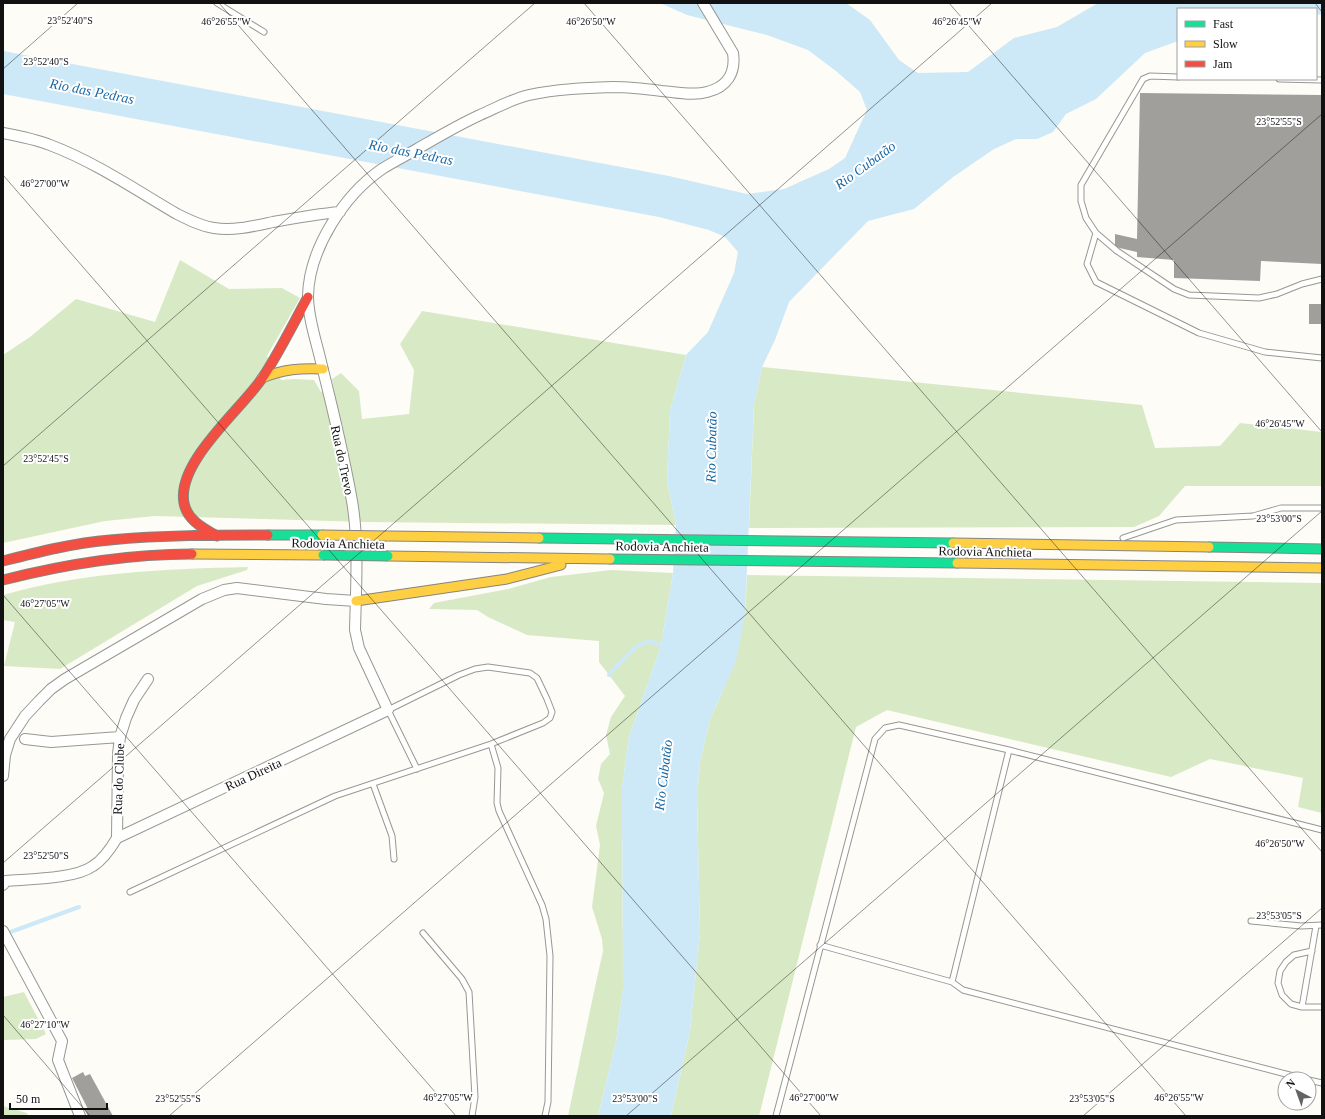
<svg xmlns="http://www.w3.org/2000/svg" width="1325" height="1119" font-family="'Times New Roman',serif">
<rect width="100%" height="100%" fill="#fdfcf7"/>
<path fill="#d8eac5" d="M 180,260 L 229,289 L 282,288 L 300,298 L 267,356 L 281,380 L 295,379 L 314,380 L 321,392 L 334,390 L 332,379 L 341,373 L 359,391 L 362,419 L 409,414 L 414,370 L 400,344 L 422,311 L 686,355 L 670,411 L 667,481 L 676,525 L 366,522 L 155,516 L 105,521 L 3,543 L 3,355 L 30,337 L 76,299 L 155,322 Z
M 762,367 L 1142,405 L 1155,448 L 1220,446 L 1240,423 L 1322,432 L 1322,486 L 1185,486 L 1159,516 L 1134,527 L 749,528 L 754,405 Z
M 248,567 L 247,570 L 197,586 L 60,669 L 4,666 L 15,622 L 3,620 L 3,595 C 83,572 165,569 248,567 Z
M 611,570 L 673,573 L 661,646 L 629,737 L 622,788 L 623,989 L 616,1042 L 598,1116 L 568,1116 L 595,987 L 603,951 L 602,939 L 592,907 L 600,845 L 596,826 L 604,793 L 598,779 L 601,764 L 610,754 L 606,735 L 611,717 L 625,696 L 599,662 L 599,641 L 527,635 L 488,617 L 477,610 L 429,609 L 434,603 L 508,589 L 551,577 Z
M 747,575 L 1322,583 L 1322,813 L 1298,807 L 1303,778 L 1210,759 L 1171,777 L 887,710 L 856,727 L 759,1116 L 671,1116 L 690,1031 L 700,933 L 697,796 L 700,762 L 710,719 L 722,693 L 745,615 Z
M 24,992 L 46,1034 L 36,1039 L 3,1040 L 3,997 Z
M 3,1106 L 27,1113 L 28,1116 L 3,1116 Z"/>
<path fill="#cde8f7" d="M 660,3 L 846,3 L 870,20 L 899,60 L 918,73 L 968,72 L 1014,38 L 1057,27 L 1098,3 L 1322,3 L 1322,14 L 1316,15 L 1316,9 L 1178,9 L 1178,41 L 1145,53 L 1096,99 L 1066,114 L 1053,132 L 1037,139 L 1016,139 L 994,149 L 953,177 L 914,209 L 868,221 L 789,302 L 775,340 L 762,367 L 754,405 L 745,615 L 736,662 L 710,719 L 700,762 L 697,796 L 700,933 L 690,1031 L 671,1116 L 598,1116 L 616,1042 L 623,989 L 622,788 L 629,737 L 661,646 L 673,573 L 676,525 L 667,481 L 670,411 L 686,355 L 708,332 L 734,273 L 738,252 L 725,237 L 709,230 L 659,217 L 3,94 L 3,51 L 669,176 L 747,194 L 784,189 L 829,169 L 845,158 L 867,110 L 860,92 L 836,71 L 808,50 L 767,35 L 687,15 Z"/>
<g fill="none" stroke-linecap="round" stroke-linejoin="round">
<path stroke="#cde8f7" stroke-width="4" d="M 609,675 C 622,661 632,645 651,641 L 661,646 L 663,650
M 5,934 L 79,907"/>
</g>
<path fill="#a19f9c" d="M 1140,93 L 1322,95 L 1322,264 L 1261,261 L 1260,281 L 1174,278 L 1174,260 L 1137,257 L 1137,252 L 1115,247 L 1115,234 L 1137,239 Z
M 1309,304 L 1322,304 L 1322,324 L 1309,324 Z
M 83,1072 L 85,1076 L 90,1074 L 113,1116 L 88,1116 L 85,1110 L 88,1109 L 72,1078 Z"/>
<g fill="none" stroke-linecap="round" stroke-linejoin="round">
<defs>
<path id="lane" d="M 217,3 L 264,32
M 1178,77 L 1150,76 L 1143,79 L 1081,185 L 1081,201 L 1086,218 L 1096,233 L 1117,251 L 1174,289 L 1189,295 L 1259,298 L 1277,294 L 1302,284 L 1322,279
M 1279,79 L 1322,80
M 1096,233 L 1087,264 L 1096,282 L 1199,333 L 1265,352 L 1322,358
M 1123,538 L 1176,520 L 1253,516 L 1281,508 L 1322,508
M 491,744 L 498,768 L 497,803 L 499,811 L 542,905 L 546,919 L 550,956 L 548,1102 L 545,1116
M 373,784 L 392,836 L 394,859
M 130,892 L 335,796 L 491,744 L 543,723 L 550,718 L 552,712 L 547,699 L 537,678 L 530,673 L 488,667 L 475,669 L 459,675 L 388,710 L 417,769
M 1251,921 L 1301,926 L 1322,925
M 423,933 L 462,979 L 469,992 L 475,1097 L 472,1116
M 820,945 L 952,982 L 963,990 L 1305,1079
M 1312,951 L 1294,955 L 1286,962 L 1280,971 L 1278,983 L 1282,995 L 1291,1004 L 1302,1007 L 1322,1007
M 952,982 L 1009,750
M 1302,1007 L 1316,926
M 1309,1080 L 1322,1083
M 776,1116 L 875,739 L 885,728 L 899,725 L 1009,750 L 1322,830"/>
<path id="street" d="M 3,133 C 19,136 35,139 50,145 C 95,162 136,190 177,214 C 189,220 201,226 214,228 C 234,231 254,226 273,222 C 295,218 317,214 340,212
M 25,739 L 51,742 L 120,737
M 3,776 L 5,755 L 10,739 L 25,716 L 39,701 L 51,689 L 65,679 L 202,599 L 224,590 L 237,588 L 326,599 L 356,601
M 117,838 L 388,710 L 359,648 L 355,630 C 356,588 359,541 352,501 C 344,456 333,410 322,366 C 317,343 308,319 308,296 C 309,249 344,195 382,169 C 393,162 405,156 417,149 C 438,137 458,125 480,115 C 496,108 512,99 529,95 C 557,89 585,88 613,87 C 630,87 646,89 662,91 C 676,92 693,96 707,92 C 727,87 736,73 733,53 L 703,3
M 117,838 L 118,754 L 120,737 L 126,718 L 134,700 L 148,679
M 3,885 L 6,881 C 29,879 75,879 93,866 C 103,860 111,848 117,838
M 3,931 L 62,1041 L 58,1060 L 80,1116"/>
<path id="fast" d="M 268,535 L 322,535
M 539,538 L 953,543
M 1209,547 L 1322,549
M 610,559 L 957,563"/>
<path id="slow" d="M 262,378 C 283,369 301,368 323,369
M 387,536 L 539,538
M 953,543 L 1209,547
M 192,554 L 323,555
M 388,556 L 610,559
M 957,563 L 1322,568
M 356,601 L 507,579 L 561,565"/>
<path id="jam" d="M 217,536 C 203,528 187,520 184,503 C 176,462 242,409 263,377 C 280,351 293,324 308,297
M 3,561 C 38,552 74,543 110,540 C 163,535 216,535 268,535
M 3,580 C 66,564 127,554 192,554"/>
</defs>
<use href="#lane" stroke="#979795" stroke-width="7"/>
<use href="#street" stroke="#979795" stroke-width="12"/>
<use href="#fast" stroke="#858482" stroke-width="11"/>
<use href="#slow" stroke="#858482" stroke-width="11"/>
<use href="#jam" stroke="#858482" stroke-width="11"/>
<use href="#lane" stroke="#fffffe" stroke-width="5"/>
<use href="#street" stroke="#fffffe" stroke-width="10"/>
<use href="#fast" stroke="#16e098" stroke-width="9"/>
<use href="#slow" stroke="#ffcf43" stroke-width="9"/>
<use href="#jam" stroke="#f24e42" stroke-width="9"/>
<defs>
<path id="fast-bridge" d="M 323,555 L 388,556"/>
<path id="slow-bridge" d="M 322,535 L 387,536"/>
</defs>
<use href="#fast-bridge" stroke="#858482" stroke-width="11" stroke-linecap="butt"/>
<use href="#slow-bridge" stroke="#858482" stroke-width="11" stroke-linecap="butt"/>
<use href="#fast-bridge" stroke="#16e098" stroke-width="9"/>
<use href="#slow-bridge" stroke="#ffcf43" stroke-width="9"/>
</g>
<path fill="none" stroke="#111" stroke-width="1" stroke-opacity="0.45" d="M 219,3 L 1186,1116M 584,3 L 1322,852M 949,3 L 1322,432M 1315,3 L 1322,12M 3,69 L 78,3M 3,175 L 821,1116M 3,466 L 535,3M 3,595 L 456,1116M 3,863 L 992,3M 3,1015 L 90,1116M 169,1116 L 1322,114M 626,1116 L 1322,511M 1083,1116 L 1322,908"/>
<g text-anchor="middle" stroke-width="4" stroke-linejoin="round" paint-order="stroke">
<g font-size="13" fill="#111" stroke="#fff">
<text transform="translate(343 460) rotate(78)" y="5">Rua do Trevo</text>
<text transform="translate(338 543) rotate(1)" y="5">Rodovia Anchieta</text>
<text transform="translate(662 546) rotate(1)" y="5">Rodovia Anchieta</text>
<text transform="translate(985 551) rotate(1)" y="5">Rodovia Anchieta</text>
<text transform="translate(253 774) rotate(-25)" y="5">Rua Direita</text>
<text transform="translate(118 779) rotate(-88)" y="5">Rua do Clube</text>
</g>
<g font-size="14" font-style="italic" fill="#1768a6" stroke="#fff">
<text transform="translate(92 91) rotate(11)" y="5">Rio das Pedras</text>
<text transform="translate(411 152) rotate(11)" y="5">Rio das Pedras</text>
<text transform="translate(865 165) rotate(-36)" y="5">Rio Cubatão</text>
<text transform="translate(711 447) rotate(-89)" y="5">Rio Cubatão</text>
<text transform="translate(663 775) rotate(-83)" y="5">Rio Cubatão</text>
</g>
</g>
<g font-size="10" text-anchor="middle" fill="#111" stroke="#fff" stroke-width="4" stroke-linejoin="round" paint-order="stroke">
<text x="70" y="24">23°52'40"S</text>
<text x="591" y="25">46°26'50"W</text>
<text x="226" y="25">46°26'55"W</text>
<text x="957" y="25">46°26'45"W</text>
<text x="46" y="65">23°52'40"S</text>
<text x="1279" y="125">23°52'55"S</text>
<text x="45" y="187">46°27'00"W</text>
<text x="1280" y="427">46°26'45"W</text>
<text x="46" y="462">23°52'45"S</text>
<text x="1279" y="522">23°53'00"S</text>
<text x="45" y="607">46°27'05"W</text>
<text x="1280" y="847">46°26'50"W</text>
<text x="46" y="859">23°52'50"S</text>
<text x="1279" y="919">23°53'05"S</text>
<text x="45" y="1028">46°27'10"W</text>
<text x="448" y="1101">46°27'05"W</text>
<text x="814" y="1101">46°27'00"W</text>
<text x="1179" y="1101">46°26'55"W</text>
<text x="178" y="1102">23°52'55"S</text>
<text x="635" y="1102">23°53'00"S</text>
<text x="1092" y="1102">23°53'05"S</text>
</g>
<rect width="1325" height="1119" fill="none" stroke="#111111" stroke-width="8"/>
<rect x="1177" y="8" width="140" height="72" fill="#ffffff" stroke="#a0a0a0"/>
<rect x="1185" y="21" width="20" height="6" fill="#16e098" stroke="#a0a0a0"/>
<text x="1213" y="28" font-size="12" fill="#111111">Fast</text>
<rect x="1185" y="41" width="20" height="6" fill="#ffcf43" stroke="#a0a0a0"/>
<text x="1213" y="48" font-size="12" fill="#111111">Slow</text>
<rect x="1185" y="61" width="20" height="6" fill="#f24e42" stroke="#a0a0a0"/>
<text x="1213" y="68" font-size="12" fill="#111111">Jam</text>
<g transform="translate(1297 1091) rotate(319)"><circle r="19" fill="#ffffff" stroke="#a0a0a0"/>
<path d="M0-3L7 15L0 10L-7 15Z" fill="#646362"/>
<text y="-6" font-size="11" font-weight="bold" text-anchor="middle" fill="#111111">N</text>
</g>
<path d="M10 1103v6h97v-6" fill="none" stroke="#111111" stroke-width="2"/>
<text x="16" y="1103" font-size="12" fill="#111111" stroke="#ffffff" stroke-width="3" paint-order="stroke">50 m</text>
</svg>
